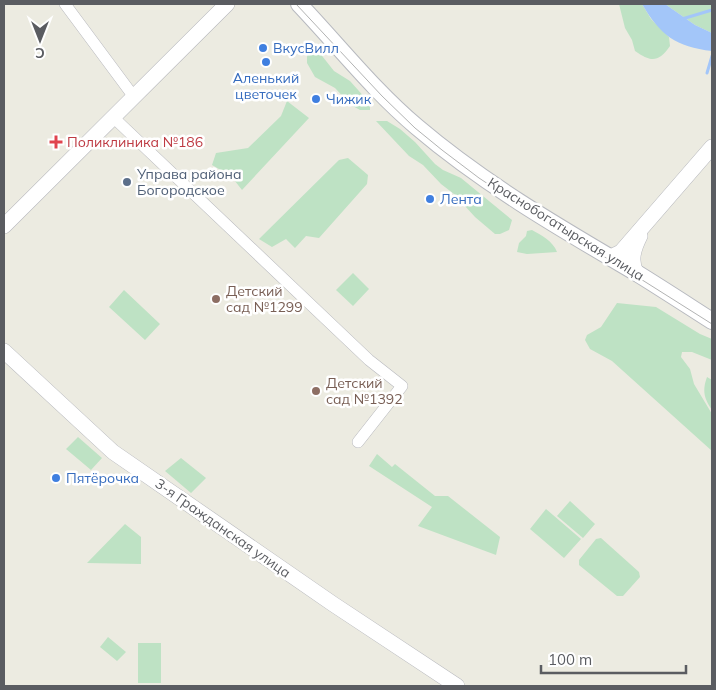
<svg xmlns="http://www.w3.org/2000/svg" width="716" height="690" font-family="Mulish,sans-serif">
<rect width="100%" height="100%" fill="#ecebe1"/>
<path fill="#bee2c4" d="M 619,4 L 642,4 L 651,19 L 669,37 L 670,46 C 658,63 651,62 635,51 L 632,40 L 625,28 Z
M 665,4 L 712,4 L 712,33 L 695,25 Z
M 310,47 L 315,47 L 334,71 L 350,81 L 367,100 L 370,105 L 370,110 L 360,110 L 351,105 L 335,88 L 315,77 L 307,63 L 307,57 Z
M 287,101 L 309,118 L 242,190 L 231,176 L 212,165 L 216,153 L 248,148 L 281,116 Z
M 376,121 L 387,121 L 400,129 L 415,142 L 435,164 L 443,170 L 461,178 L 512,220 L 509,230 L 500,234 L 495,234 L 475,217 L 454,194 L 441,184 L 423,165 L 409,156 Z
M 348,158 L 368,175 L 367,184 L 319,238 L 306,236 L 295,248 L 286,239 L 272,247 L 259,239 L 339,160 Z
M 532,230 C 541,235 553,241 557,252 L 527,254 L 517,252 L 519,243 L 526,236 L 527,231 Z
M 353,273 L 369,289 L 353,306 L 336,290 Z
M 124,290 L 160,324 L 145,340 L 109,307 Z
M 617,303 L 656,307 L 700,334 L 712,339 L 712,360 L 692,352 L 682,352 L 681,357 L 690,369 L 694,384 L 712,414 L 712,451 L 612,361 L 590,349 L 585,340 L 587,335 L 601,327 Z
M 707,377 L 712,380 L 712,410 C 704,398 702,391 707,377 Z
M 78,437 L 102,458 L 91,470 L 66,449 Z
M 377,454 L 392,467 L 395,464 L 435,496 L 448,496 L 500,537 L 496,555 L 418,526 L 432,507 L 369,466 Z
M 181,458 L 206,478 L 191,493 L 165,471 Z
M 570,501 L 595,524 L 583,538 L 557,516 Z
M 546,509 L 581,539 L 564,558 L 530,529 Z
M 125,524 L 141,537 L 141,564 L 87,563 Z
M 601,538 L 639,572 L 640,577 L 623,596 L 617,596 L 579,565 L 579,560 L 596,539 Z
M 108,637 L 126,652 L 117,661 L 100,647 Z
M 138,643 L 161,643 L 161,683 L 138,683 Z"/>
<path fill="#a3c6f9" d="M 642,4 L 665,4 L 695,25 L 712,33 L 712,51 C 676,47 660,35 642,4 Z"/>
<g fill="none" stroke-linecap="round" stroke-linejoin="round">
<path stroke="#a3c6f9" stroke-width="3" d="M 682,19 L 712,10
M 707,73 L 712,56"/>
<defs>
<path id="minor" d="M 65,4 L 134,97
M 114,118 L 369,360 L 402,386 L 358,442"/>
<path id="tertiary" d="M 4,226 L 227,4
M 608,256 L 613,256 L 621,252 L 712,147
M 637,274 C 629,261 634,248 640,236
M 4,351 L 113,452 L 333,604 L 457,686"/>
<path id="secondary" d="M 299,4 C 338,45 374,91 417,127 C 484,184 560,228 635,272 C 661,288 687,305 712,321"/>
</defs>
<use href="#minor" stroke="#b7b8bd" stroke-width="12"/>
<use href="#tertiary" stroke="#b7b8bd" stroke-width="16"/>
<use href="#secondary" stroke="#b7b9bf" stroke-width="18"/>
<use href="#minor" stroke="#fff" stroke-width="11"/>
<use href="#tertiary" stroke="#fff" stroke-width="15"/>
<use href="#secondary" stroke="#fff" stroke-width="16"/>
<path stroke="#b2b3b3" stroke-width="1" d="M 296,4 L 382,96 L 415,128 L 442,150 L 479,178 L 535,215 L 628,271 L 712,324"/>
</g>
<g fill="#3f7fe0" stroke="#fff" stroke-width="2">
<circle cx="263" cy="48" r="5"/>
<circle cx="266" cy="62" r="5"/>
<circle cx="316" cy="99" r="5"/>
<circle cx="430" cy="199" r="5"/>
<circle cx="56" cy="478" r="5"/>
</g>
<path fill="#e0444e" stroke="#fff" stroke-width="2" d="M53.5 134.5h5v5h5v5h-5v5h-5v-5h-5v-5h5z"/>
<circle fill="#5c6f8a" stroke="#fff" stroke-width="2" cx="127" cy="182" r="5"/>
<g fill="#8d6e63" stroke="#fff" stroke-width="2">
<circle cx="216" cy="299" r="5"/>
<circle cx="316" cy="391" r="5"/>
</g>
<g text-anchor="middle" stroke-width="5" stroke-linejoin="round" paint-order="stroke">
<g font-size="14" fill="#366cbe" stroke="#fff" text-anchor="start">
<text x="273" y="53">ВкусВилл</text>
<text x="266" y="83" text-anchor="middle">Аленький<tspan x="266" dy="16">цветочек</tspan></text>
<text x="326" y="104">Чижик</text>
<text x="440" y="204">Лента</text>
<text x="66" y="483">Пятёрочка</text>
</g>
<g font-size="14" fill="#be3a42" stroke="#fff" text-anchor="start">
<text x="67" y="147">Поликлиника №186</text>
</g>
<g font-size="14" fill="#4e5e75" stroke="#fff" text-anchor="start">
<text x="137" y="179">Управа района<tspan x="137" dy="16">Богородское</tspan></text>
</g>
<g font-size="14" fill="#5a5c61" stroke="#fff">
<text transform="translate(566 229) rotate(32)" y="5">Краснобогатырская улица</text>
<text transform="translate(223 528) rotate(35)" y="5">3-я Гражданская улица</text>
</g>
<g font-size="14" fill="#785e54" stroke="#fff" text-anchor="start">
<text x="226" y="296">Детский<tspan x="226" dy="16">сад №1299</tspan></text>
<text x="326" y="388">Детский<tspan x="326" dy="16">сад №1392</tspan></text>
</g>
</g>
<rect width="716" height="690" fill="none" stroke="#5a5c61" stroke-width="10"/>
<g transform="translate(40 40) rotate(180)" stroke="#ffffff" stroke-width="4" paint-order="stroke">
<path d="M0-4L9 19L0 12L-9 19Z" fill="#5a5c61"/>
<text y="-8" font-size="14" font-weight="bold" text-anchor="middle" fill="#5a5c61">С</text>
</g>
<path d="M541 665v8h145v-8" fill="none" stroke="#5a5c61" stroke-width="2.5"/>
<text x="548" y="665" font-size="15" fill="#5a5c61" stroke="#ffffff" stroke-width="4" paint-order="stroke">100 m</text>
</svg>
